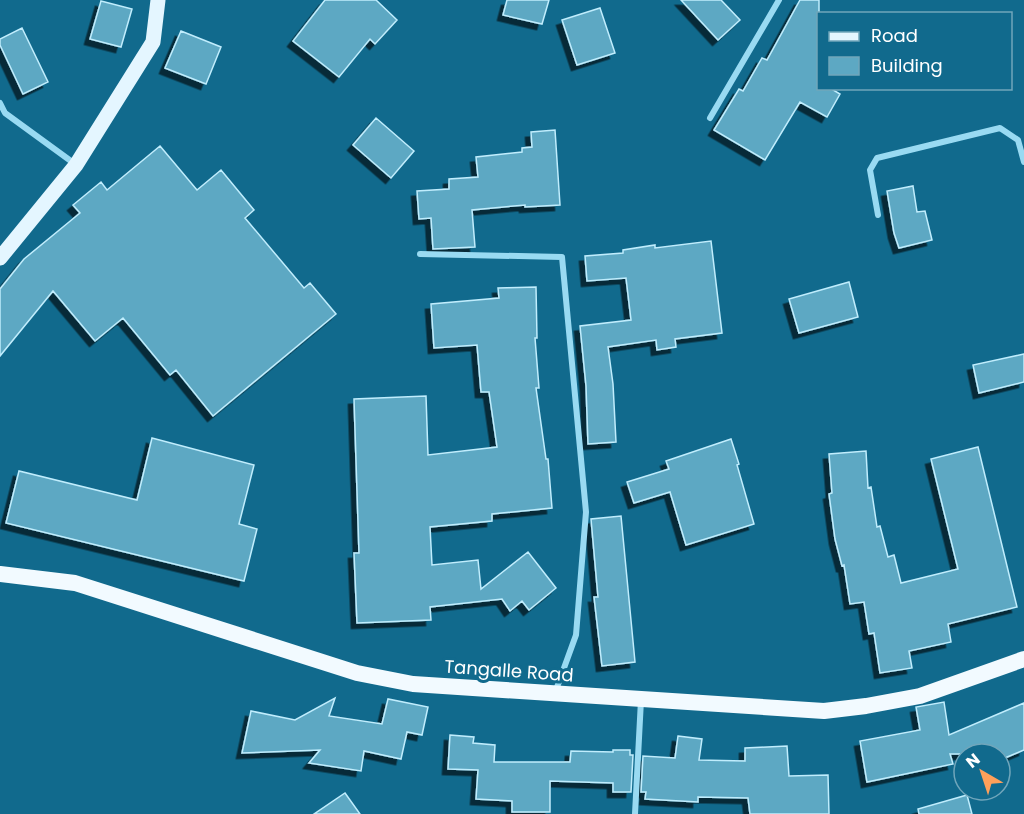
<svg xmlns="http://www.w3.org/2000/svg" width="1024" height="814" font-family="Poppins,sans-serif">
<defs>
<filter id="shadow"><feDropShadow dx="-5.5" dy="5.5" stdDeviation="0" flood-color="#0009"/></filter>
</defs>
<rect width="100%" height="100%" fill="#116a8d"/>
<path fill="#5da8c3" stroke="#c0edfd" stroke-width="1.5" filter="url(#shadow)" d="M 325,0 L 376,0 L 397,20 L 375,44 L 370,39 L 339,77 L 293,41 Z
M 507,0 L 549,0 L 542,24 L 503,15 Z
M 681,0 L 721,0 L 740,20 L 718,40 Z
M 800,0 L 819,0 L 819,88 L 830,88 L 840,94 L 827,117 L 800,102 L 765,160 L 714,130 L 739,89 L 743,91 L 762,58 L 767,60 Z
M 101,1 L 132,9 L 121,47 L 90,39 Z
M 600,8 L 615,53 L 577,65 L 562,20 Z
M 22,28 L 48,82 L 23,94 L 0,45 L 0,39 Z
M 181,31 L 221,47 L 206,84 L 165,68 Z
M 376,118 L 414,151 L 391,178 L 353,145 Z
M 555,130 L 560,205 L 525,207 L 525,205 L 472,210 L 475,247 L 433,249 L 431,218 L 419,219 L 417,191 L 449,189 L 449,179 L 478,177 L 476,157 L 522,152 L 522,148 L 532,147 L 531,132 Z
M 160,146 L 197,190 L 221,170 L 254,210 L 245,218 L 304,288 L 310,283 L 336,314 L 213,416 L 176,370 L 170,375 L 123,318 L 95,341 L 53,291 L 0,356 L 0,289 L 24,259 L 80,213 L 73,205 L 101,182 L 107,190 Z
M 913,186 L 917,212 L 925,211 L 932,240 L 899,248 L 894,233 L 887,191 Z
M 711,241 L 722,333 L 675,339 L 676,347 L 657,350 L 656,340 L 608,347 L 613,384 L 616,442 L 588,444 L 586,386 L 580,326 L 631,320 L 626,278 L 587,281 L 585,256 L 623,253 L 623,250 L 655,245 L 655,248 Z
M 849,282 L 858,317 L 799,333 L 789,299 Z
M 536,287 L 537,338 L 535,338 L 539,388 L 536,388 L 546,459 L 548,459 L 552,508 L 492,514 L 492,521 L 430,527 L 432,565 L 478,560 L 481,589 L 528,552 L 556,588 L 529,610 L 522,601 L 510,611 L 502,599 L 430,607 L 431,620 L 357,623 L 354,553 L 359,553 L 354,399 L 426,396 L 428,455 L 497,447 L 489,392 L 481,392 L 477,345 L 434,348 L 431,304 L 499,298 L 498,288 Z
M 1024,354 L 1024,382 L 979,393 L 973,365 Z
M 152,438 L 254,465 L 239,524 L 257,529 L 244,581 L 6,523 L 19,471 L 137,500 Z
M 731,439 L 739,464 L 737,465 L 754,524 L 686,545 L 670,492 L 634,503 L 627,482 L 669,469 L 666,461 Z
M 978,447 L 1017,607 L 948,624 L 951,642 L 909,651 L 912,668 L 880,673 L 874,633 L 869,634 L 864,602 L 850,604 L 844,565 L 842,566 L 835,539 L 829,494 L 832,493 L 829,454 L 866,451 L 868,488 L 871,487 L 877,527 L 880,526 L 888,557 L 894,555 L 901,583 L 958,569 L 931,459 Z
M 621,516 L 635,662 L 602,666 L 594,597 L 598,597 L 591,519 Z
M 335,698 L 329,716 L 382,724 L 388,699 L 428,707 L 422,735 L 407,732 L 401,759 L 364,751 L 361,771 L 309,763 L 320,750 L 242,753 L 251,711 L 295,720 Z
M 944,702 L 949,735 L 1024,703 L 1024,750 L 1000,760 L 1000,754 L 950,754 L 953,764 L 867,782 L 860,741 L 920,730 L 916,707 Z
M 450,735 L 474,737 L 473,743 L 495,745 L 494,762 L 570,762 L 571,751 L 613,752 L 613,750 L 630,750 L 630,755 L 633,755 L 631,792 L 613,792 L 613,783 L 550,781 L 550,812 L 512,812 L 512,801 L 476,799 L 478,770 L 448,769 Z
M 678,736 L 702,739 L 699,760 L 745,761 L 745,748 L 787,746 L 789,776 L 828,775 L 829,814 L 750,814 L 748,798 L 698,797 L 698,802 L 645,799 L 646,792 L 641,792 L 643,756 L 675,758 Z
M 345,793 L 360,814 L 314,814 Z
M 967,795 L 972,814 L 919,814 L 918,809 Z"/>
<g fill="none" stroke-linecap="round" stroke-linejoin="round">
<path stroke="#99daf2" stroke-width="6" d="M 0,103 L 5,113 L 75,164
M 710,118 L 779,0
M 878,215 L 870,170 L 877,158 L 1000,128 L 1018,140 L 1024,162
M 420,254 L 562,257 L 586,512 L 576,635 L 556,690
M 635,814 L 641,700"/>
<path stroke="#e4f6ff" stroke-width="15" d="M 0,258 L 76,165 L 153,42 L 158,0"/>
<path stroke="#f2faff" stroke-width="16" d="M 0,574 L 75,583 L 357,673 L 413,684 L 824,711 L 866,706 L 920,696 L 1024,659"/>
</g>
<g text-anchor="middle" stroke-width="6" stroke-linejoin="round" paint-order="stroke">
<g font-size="18" fill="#fff" stroke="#116a8d">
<text transform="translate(509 671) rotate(4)" y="6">Tangalle Road</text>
</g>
</g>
<rect x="817" y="12" width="195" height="78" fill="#116a8d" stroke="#70a6bb" stroke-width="1.5"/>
<rect x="829" y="32" width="30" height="9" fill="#e4f6ff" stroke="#70a6bb" stroke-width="1.5"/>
<text x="871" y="42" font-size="18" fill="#ffffff">Road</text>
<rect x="829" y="57" width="30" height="18" fill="#5da8c3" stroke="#70a6bb" stroke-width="1.5"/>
<text x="871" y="72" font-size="18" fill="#ffffff">Building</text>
<g transform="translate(982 772) rotate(321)"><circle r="28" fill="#116a8d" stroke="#70a6bb" stroke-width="1.5"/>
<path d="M0-4.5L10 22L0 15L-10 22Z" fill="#ffa05a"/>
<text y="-9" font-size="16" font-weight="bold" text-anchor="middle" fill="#ffffff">N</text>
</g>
</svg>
